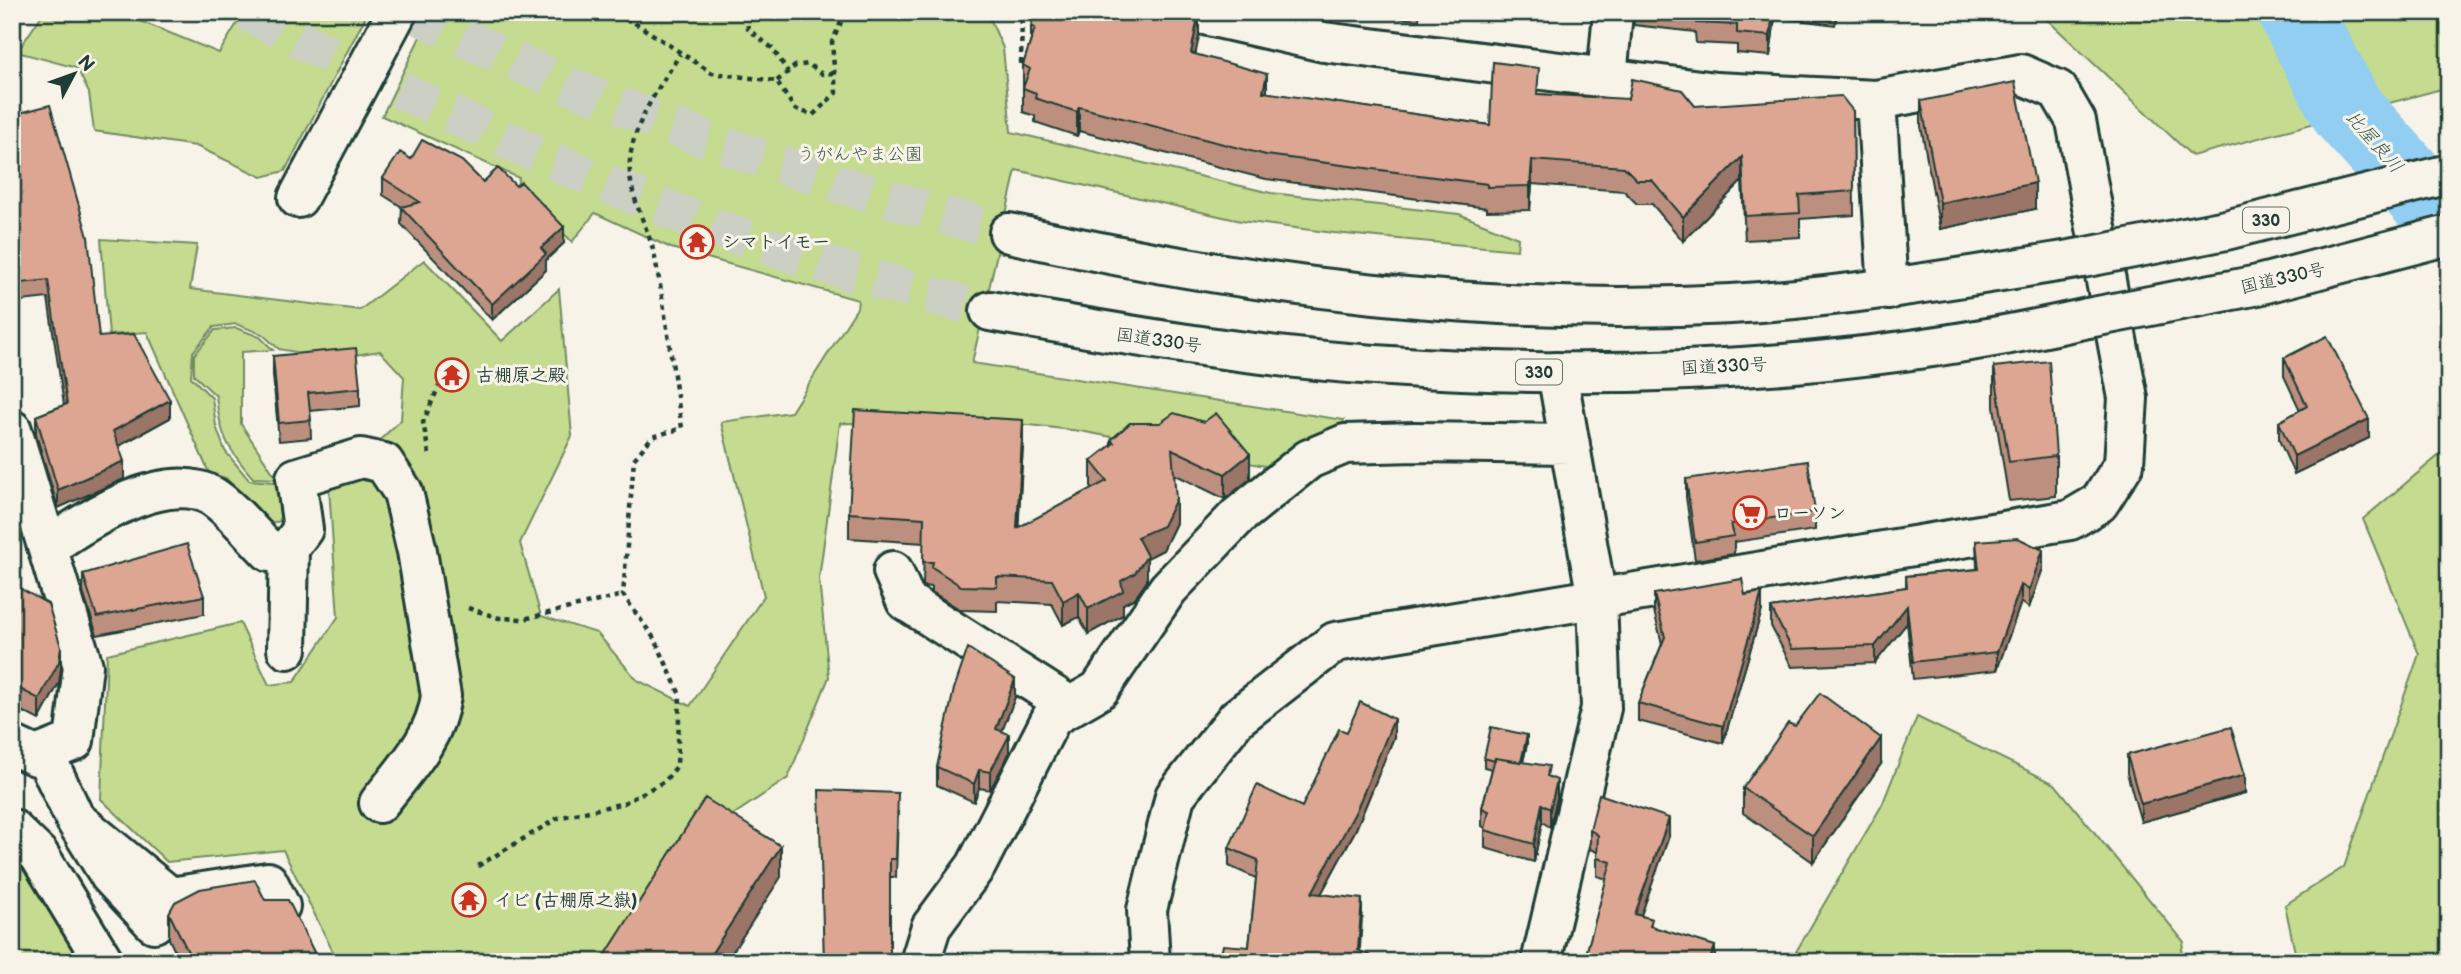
<svg xmlns="http://www.w3.org/2000/svg" width="2461" height="974" font-family="'Balsamiq Sans','Klee One',sans-serif">
<rect width="100%" height="100%" fill="#f7f3e8"/>
<filter id="ink" filterUnits="userSpaceOnUse"><feTurbulence type="fractalNoise" baseFrequency=".0143" numOctaves="2"/><feDisplacementMap in="SourceGraphic" scale="14" xChannelSelector="R" yChannelSelector="G"/><feConvolveMatrix kernelMatrix="1 2 1 2 8 2 1 2 1" color-interpolation-filters="sRGB"/></filter>
<g filter="url(#ink)">
<path fill="#c5db90" stroke="#728c62" stroke-width="2" d="M 44,12 L 118,12 L 219,53 L 244,12 L 368,12 L 285,171 L 262,177 L 196,146 L 94,131 L 89,93 L 77,68 L 17,52 Z
M 432,12 L 987,12 L 1003,48 L 1011,132 L 1271,193 L 1459,214 L 1518,238 L 1517,250 L 1334,233 L 1241,221 L 1016,170 L 972,363 L 1344,420 L 1340,432 L 1270,467 L 1080,431 L 1030,425 L 840,423 L 819,579 L 829,677 L 788,778 L 721,823 L 602,962 L 338,962 L 283,850 L 167,862 L 101,799 L 107,654 L 240,623 L 269,685 L 294,682 L 338,617 L 329,488 L 401,420 L 404,377 L 380,351 L 298,364 L 296,352 L 279,349 L 262,334 L 236,324 L 214,327 L 193,352 L 191,377 L 212,398 L 216,426 L 225,451 L 249,480 L 285,483 L 284,521 L 265,523 L 226,478 L 210,475 L 147,332 L 109,335 L 101,239 L 197,245 L 190,289 L 360,310 L 424,260 L 502,341 L 559,289 L 572,436 L 520,543 L 541,616 L 597,633 L 637,680 L 690,706 L 764,596 L 721,422 L 791,412 L 857,308 L 858,300 L 671,248 L 595,213 L 572,242 L 517,185 L 519,178 L 382,116 Z
M 2039,12 L 2449,12 L 2449,87 L 2192,156 Z
M 236,328 L 260,337 L 273,350 L 241,352 L 241,424 L 277,479 L 253,478 C 227,448 220,435 216,396 L 194,375 L 194,355 L 215,330 Z
M 2449,447 L 2449,962 L 2297,962 L 2285,905 L 2344,867 L 2419,654 L 2363,519 Z
M 1917,717 L 2055,784 L 2184,942 L 2178,962 L 1790,962 L 1882,805 Z
M 12,857 L 37,883 L 83,962 L 12,962 Z"/>
<g fill="none" stroke-linecap="round" stroke-linejoin="round">
<path stroke="#92cef2" stroke-width="75" d="M 2295,12 L 2348,112 L 2449,225"/>
<path stroke="#cccfc4" stroke-width="38" stroke-dasharray="38 19" stroke-linecap="butt" d="M 246,12 C 399,91 556,168 717,228 C 807,261 898,287 990,311
M 411,12 C 602,108 802,178 1009,233"/>
<defs>
<path id="minor" d="M 1607,78 L 1613,12
M 1876,100 L 1888,290
M 298,198 L 397,12
M 12,430 L 83,666 L 74,741 L 36,756 L 12,745
M 48,547 C 85,521 165,469 212,496 C 230,507 254,536 270,552 L 289,548 L 303,529 L 296,478 L 361,458 L 384,463 L 403,492 L 417,551 L 441,696 C 435,740 405,769 379,803
M 893,571 L 906,601 L 1070,706
M 287,649 L 289,548
M 44,753 L 75,819 L 110,876 L 154,923
M 75,819 L 170,897 L 268,882 L 280,906
M 12,829 L 39,855 L 104,962
M 920,962 L 931,927 L 976,866 L 1052,717 L 1099,690 L 1168,589 L 1238,516 L 1309,459 L 1345,444 L 1414,442 L 1570,444
M 1150,962 L 1147,910 L 1175,796 L 1237,718 L 1335,642 L 2070,520 L 2099,503 L 2124,464 L 2128,398 L 2076,121 L 2058,90 L 2021,74 L 1876,100 L 1716,92 L 1324,42 L 1191,12
M 1541,962 L 1601,708 L 1597,599 L 1557,372"/>
<path id="highway" d="M 1009,233 C 1247,286 1487,317 1731,304 C 1849,297 1965,277 2082,258
M 990,311 C 1118,334 1246,356 1375,365 C 1612,382 1856,370 2088,318"/>
</defs>
<use href="#minor" stroke="#1f3d34" stroke-width="44"/>
<use href="#highway" stroke="#1f3d34" stroke-width="44"/>
<path stroke="#1f3d34" stroke-width="4.5" stroke-dasharray="5 5" stroke-linecap="butt" d="M 596,12 L 632,21 L 712,73 L 776,81 L 795,109 L 813,115 L 836,93 L 832,42 L 842,20 L 840,12
M 747,15 L 748,29 L 772,48 L 788,72
M 1021,64 L 1022,12
M 777,81 L 795,66 L 808,64 L 822,74 L 834,73
M 429,454 L 423,422 L 439,386
M 468,608 L 499,618 L 524,619 L 623,595
M 478,866 L 558,818 L 624,803 L 665,781 L 677,766 L 680,695 L 656,641 L 623,595 L 634,459 L 652,437 L 682,428 C 673,372 666,314 655,258 C 648,224 627,196 630,160 C 634,120 660,87 680,54"/>
<use href="#minor" stroke="#f7f3e8" stroke-width="38"/>
<use href="#highway" stroke="#f7f3e8" stroke-width="38"/>
<defs>
<path id="highway-bridge" d="M 2082,258 L 2226,230 L 2449,174
M 2088,318 L 2258,285 L 2449,235"/>
</defs>
<use href="#highway-bridge" stroke="#1f3d34" stroke-width="44" stroke-linecap="butt"/>
<use href="#highway-bridge" stroke="#f7f3e8" stroke-width="38"/>
</g>
<path fill="#bd8f7e" stroke="#1f3d34" stroke-width="2" d="M 1292,12 L 1306,12 L 1306,15 Z
M 1372,12 L 1420,12 L 1419,20 L 1372,16 Z
M 1536,12 L 1592,12 L 1591,16 L 1536,15 Z
M 1633,12 L 1861,12 L 1860,18 L 1837,16 L 1835,25 L 1775,17 L 1770,56 L 1737,53 L 1737,45 L 1696,43 L 1695,32 L 1634,25 Z
M 1031,26 L 1199,36 L 1195,54 L 1267,93 L 1490,125 L 1539,94 L 1695,106 L 1853,111 L 1854,215 L 1800,219 L 1800,237 L 1745,240 L 1742,181 L 1683,241 L 1652,204 L 1637,204 L 1624,191 L 1532,184 L 1530,210 L 1487,211 L 1487,208 L 1266,179 L 1079,131 L 1077,136 L 1035,122 L 1035,116 L 1023,112 L 1023,65 L 1031,40 Z
M 1921,101 L 2035,209 L 1940,229 L 1921,126 Z
M 12,115 L 99,337 L 170,418 L 119,446 L 124,479 L 58,508 L 36,434 L 36,416 L 64,405 L 48,298 L 13,302 L 12,294 L 12,240 L 15,239 L 12,228 Z
M 411,159 L 483,182 L 564,243 L 546,260 L 546,270 L 492,320 L 401,224 L 402,207 L 383,195 L 383,178 Z
M 273,356 L 360,388 L 360,406 L 310,411 L 311,438 L 279,441 L 273,375 Z
M 2284,358 L 2369,438 L 2294,474 L 2279,440 L 2279,422 L 2300,410 L 2284,376 Z
M 1994,367 L 2056,456 L 2056,496 L 2009,501 L 1994,407 Z
M 1130,423 L 1250,479 L 1225,499 L 1174,474 L 1176,523 L 1163,550 L 1147,558 L 1147,581 L 1135,598 L 1123,604 L 1123,615 L 1088,634 L 1079,617 L 1063,625 L 1052,604 L 997,601 L 997,611 L 961,610 L 932,592 L 932,587 L 923,586 L 924,543 L 849,538 L 849,513 L 1023,445 L 1018,528 L 1093,488 L 1091,486 L 1091,461 L 1111,445 L 1111,440 Z
M 1686,479 L 1815,512 L 1815,530 L 1734,542 L 1734,554 L 1695,560 L 1686,497 Z
M 1976,541 L 2043,568 L 2029,608 L 2021,602 L 1997,670 L 1913,679 L 1907,623 L 1875,663 L 1792,667 L 1771,626 L 1771,608 L 1906,587 L 1906,576 L 1977,569 Z
M 83,574 L 204,596 L 204,614 L 97,635 L 83,592 Z
M 12,584 L 61,668 L 59,683 L 39,720 L 12,706 Z
M 1654,594 L 1745,595 L 1762,610 L 1723,743 L 1638,721 L 1638,703 L 1662,644 L 1654,611 Z
M 1015,697 L 1002,731 L 1009,752 L 990,790 L 979,788 L 974,802 L 937,785 L 937,767 Z
M 1347,732 L 1394,737 L 1356,829 L 1321,894 L 1362,918 L 1249,947 L 1256,878 L 1229,866 L 1229,848 L 1302,807 Z
M 1527,744 L 1523,762 L 1549,777 L 1557,798 L 1550,827 L 1542,822 L 1534,862 L 1485,848 L 1485,828 L 1482,826 L 1482,808 L 1492,769 L 1484,767 L 1484,758 Z
M 2127,755 L 2245,793 L 2141,822 L 2127,773 Z
M 1881,764 L 1813,862 L 1743,813 L 1743,788 Z
M 898,811 L 896,877 L 890,877 L 823,962 Z
M 1590,830 L 1669,836 L 1641,915 L 1652,926 L 1715,962 L 1584,962 L 1607,879 L 1597,876 L 1597,852 L 1590,849 Z
M 265,900 L 319,962 L 180,962 L 169,939 L 169,913 Z"/>
<path fill="#9a7467" stroke="#1f3d34" stroke-width="2" d="M 1199,12 L 1199,36 L 1191,77 L 1191,53 Z
M 1773,12 L 1775,12 L 1775,17 L 1770,56 L 1770,36 Z
M 1267,74 L 1267,98 L 1263,92 Z
M 1079,107 L 1079,131 L 1077,136 L 1077,112 Z
M 1742,157 L 1742,181 L 1683,241 L 1683,217 Z
M 1532,160 L 1532,184 L 1530,210 L 1530,186 Z
M 2035,183 L 2035,209 L 1940,229 L 1940,203 Z
M 564,227 L 564,243 L 546,260 L 546,270 L 492,320 L 492,304 L 541,248 Z
M 170,400 L 170,418 L 113,449 L 113,431 Z
M 2369,419 L 2369,438 L 2294,474 L 2294,456 Z
M 1023,420 L 1023,445 L 1017,553 L 1017,528 Z
M 1250,454 L 1250,479 L 1225,499 L 1225,474 Z
M 124,461 L 124,479 L 58,508 L 58,490 Z
M 1176,499 L 1176,523 L 1163,550 L 1147,558 L 1147,581 L 1135,598 L 1123,604 L 1123,615 L 1088,634 L 1088,609 L 1121,581 L 1137,537 Z
M 18,503 L 18,524 L 14,526 L 14,537 L 12,541 L 12,505 Z
M 2043,550 L 2043,568 L 2029,608 L 2029,590 Z
M 2021,585 L 2021,602 L 1997,670 L 1997,652 Z
M 1079,592 L 1079,617 L 1063,625 L 1063,601 Z
M 1762,592 L 1762,610 L 1723,743 L 1723,726 Z
M 1907,606 L 1907,623 L 1875,663 L 1875,646 Z
M 61,647 L 61,668 L 59,683 L 39,720 L 39,699 Z
M 1015,679 L 1015,697 L 996,747 L 996,729 Z
M 1394,719 L 1394,737 L 1356,829 L 1312,911 L 1312,893 Z
M 1009,734 L 1009,752 L 1008,756 L 990,790 L 990,772 Z
M 1527,735 L 1527,744 L 1520,776 L 1520,767 Z
M 1881,738 L 1881,764 L 1813,862 L 1813,836 Z
M 979,770 L 979,788 L 974,802 L 974,784 Z
M 2245,775 L 2245,793 L 2141,822 L 2141,804 Z
M 1557,780 L 1557,798 L 1550,827 L 1550,809 Z
M 1542,804 L 1542,822 L 1534,862 L 1534,844 Z
M 1669,818 L 1669,836 L 1635,932 L 1635,914 Z
M 781,846 L 781,877 L 726,962 L 706,962 Z
M 1362,899 L 1362,918 L 1359,962 L 1358,950 Z
M 1715,946 L 1715,962 L 1709,962 Z"/>
<path fill="#dca693" stroke="#1f3d34" stroke-width="2" d="M 1035,12 L 1199,12 L 1191,53 L 1267,74 L 1263,92 L 1490,125 L 1493,62 L 1539,68 L 1537,94 L 1628,99 L 1632,79 L 1682,90 L 1695,106 L 1841,96 L 1853,111 L 1854,191 L 1799,195 L 1800,213 L 1745,216 L 1742,157 L 1683,217 L 1652,180 L 1637,180 L 1624,167 L 1532,160 L 1530,186 L 1487,187 L 1487,184 L 1266,155 L 1079,107 L 1077,112 L 1035,98 L 1036,93 L 1023,88 L 1030,69 L 1023,65 L 1035,28 L 1031,26 Z
M 1695,12 L 1773,12 L 1770,36 L 1737,33 L 1737,25 L 1696,23 Z
M 2015,82 L 2035,183 L 1940,203 L 1921,101 Z
M 50,105 L 88,237 L 99,337 L 134,334 L 170,400 L 113,431 L 124,461 L 58,490 L 36,416 L 67,404 L 48,280 L 13,284 L 12,276 L 12,240 L 21,239 L 12,210 L 12,115 Z
M 422,140 L 462,161 L 483,182 L 498,168 L 516,186 L 521,182 L 564,227 L 541,248 L 546,254 L 492,304 L 401,207 L 420,202 L 383,178 L 400,152 L 411,159 Z
M 2327,336 L 2369,419 L 2294,456 L 2279,422 L 2307,406 L 2284,358 Z
M 356,348 L 360,388 L 308,393 L 311,420 L 279,423 L 273,356 Z
M 2049,361 L 2056,456 L 2009,462 L 1994,367 Z
M 855,410 L 1023,420 L 1017,528 L 1107,481 L 1091,461 L 1114,443 L 1111,440 L 1130,423 L 1160,423 L 1174,413 L 1204,422 L 1216,413 L 1250,454 L 1225,474 L 1172,449 L 1176,499 L 1163,526 L 1137,537 L 1147,556 L 1135,573 L 1121,581 L 1123,591 L 1088,609 L 1079,592 L 1063,601 L 1052,580 L 997,577 L 997,587 L 961,586 L 932,567 L 933,562 L 923,562 L 924,518 L 849,513 Z
M 1808,461 L 1815,512 L 1731,524 L 1734,536 L 1695,542 L 1686,479 Z
M 12,487 L 18,503 L 12,505 Z
M 2018,538 L 2043,550 L 2029,590 L 2021,585 L 1997,652 L 1913,662 L 1907,606 L 1875,646 L 1792,649 L 1771,608 L 1907,587 L 1906,576 L 1979,569 L 1976,541 Z
M 187,544 L 204,596 L 97,617 L 83,574 Z
M 1742,579 L 1745,595 L 1762,592 L 1723,726 L 1638,703 L 1665,637 L 1654,594 Z
M 12,584 L 48,604 L 61,647 L 59,662 L 39,699 L 12,685 Z
M 968,648 L 1015,679 L 996,729 L 1009,734 L 1008,738 L 990,772 L 979,770 L 974,784 L 937,767 L 954,689 Z
M 1820,693 L 1881,738 L 1813,836 L 1743,788 L 1788,723 L 1795,726 Z
M 1360,702 L 1394,719 L 1356,811 L 1312,893 L 1362,899 L 1358,950 L 1383,962 L 1215,962 L 1220,959 L 1223,945 L 1249,947 L 1258,860 L 1229,848 L 1257,785 L 1302,807 L 1339,729 L 1347,732 Z
M 1491,727 L 1527,735 L 1521,762 L 1495,758 L 1495,761 L 1484,758 Z
M 2231,727 L 2245,775 L 2141,804 L 2127,755 Z
M 1495,758 L 1549,766 L 1547,776 L 1557,780 L 1550,809 L 1542,804 L 1534,844 L 1485,830 L 1489,811 L 1482,808 Z
M 819,790 L 898,793 L 896,859 L 890,859 L 890,962 L 824,962 Z
M 1599,794 L 1669,818 L 1635,914 L 1652,919 L 1650,926 L 1715,946 L 1709,962 L 1584,962 L 1611,862 L 1597,858 L 1598,835 L 1590,830 Z
M 705,798 L 781,846 L 706,962 L 601,962 Z
M 255,880 L 265,900 L 288,900 L 319,962 L 193,962 L 169,913 L 175,902 L 200,889 Z"/>
</g>
<defs>
<symbol id="temple-ring" viewBox="-11 -11 22 22"><circle r="9.5" fill="#f7f3e8" stroke="#c8321e" stroke-width="1.5"/><path d="M0-6L5-2H3V0L6.5 2.5H4V6H1.5V3h-3V6H-4V2.5H-6.5L-3 0V-2H-5Z" fill="#c8321e"/></symbol>
<symbol id="supermarket-ring" viewBox="-11 -11 22 22"><circle r="9.5" fill="#f7f3e8" stroke="#c8321e" stroke-width="1.5"/><path d="M-6-5.5h2.5l.6 2H6L4.5 2H-2.5L-4.4-4H-6ZM-1.5 3.2a1.3 1.3 0 1 0 .1 0ZM3 3.2a1.3 1.3 0 1 0 .1 0Z" fill="#c8321e"/></symbol>
</defs>
<g fill-rule="evenodd">
<use href="#temple-ring" x="678" y="223" width="38" height="38"/>
<use href="#temple-ring" x="433" y="356" width="38" height="38"/>
<use href="#supermarket-ring" x="1731" y="494" width="38" height="38"/>
<use href="#temple-ring" x="450" y="881" width="38" height="38"/>
</g>
<g text-anchor="middle" stroke-width="6" stroke-linejoin="round" paint-order="stroke">
<g fill="#f7f3e8" stroke="#60746a" stroke-width="2">
<rect x="2243" y="207.5" width="46" height="25" rx="5"/>
<rect x="1516" y="359.5" width="46" height="25" rx="5"/>
</g>
<g font-size="16" font-weight="bold" fill="#1f3d34">
<text x="2266" y="226">330</text>
<text x="1539" y="378">330</text>
</g>
<g font-size="18" fill="#405d46" stroke="#f7f3e8">
<text x="860" y="160">うがんやま公園</text>
</g>
<g font-size="18" font-weight="bold" fill="#1f3d34" stroke="#f7f3e8" text-anchor="start">
<text x="722" y="248">シマトイモー</text>
<text x="476" y="381">古棚原之殿</text>
<text x="1774" y="519">ローソン</text>
<text x="494" y="906">イビ (古棚原之嶽)</text>
</g>
<g font-size="18" fill="#1f3d34" stroke="#f7f3e8">
<text transform="translate(2283 278) rotate(-13)" y="6">国道330号</text>
<text transform="translate(1159 340) rotate(8)" y="6">国道330号</text>
<text transform="translate(1724 366) rotate(-3)" y="6">国道330号</text>
</g>
<g font-size="19" font-style="italic" fill="#365a5a" stroke="#f7f3e8">
<text transform="translate(2375 141) rotate(49)" y="7">比屋良川</text>
</g>
</g>
<rect width="2461" height="974" fill="none" stroke="#f7f3e8" stroke-width="42"/>
<rect x="21" y="21" width="2419" height="932" fill="none" stroke="#1f3d34" stroke-width="2.5" filter="url(#ink)"/>
<g transform="translate(74 74) rotate(49)" stroke="#f7f3e8" stroke-width="5" paint-order="stroke">
<path d="M0-5L12 26L0 18L-12 26Z" fill="#1f3d34"/>
<text y="-10" font-size="19" font-weight="bold" text-anchor="middle" fill="#1f3d34">N</text>
</g>
</svg>
